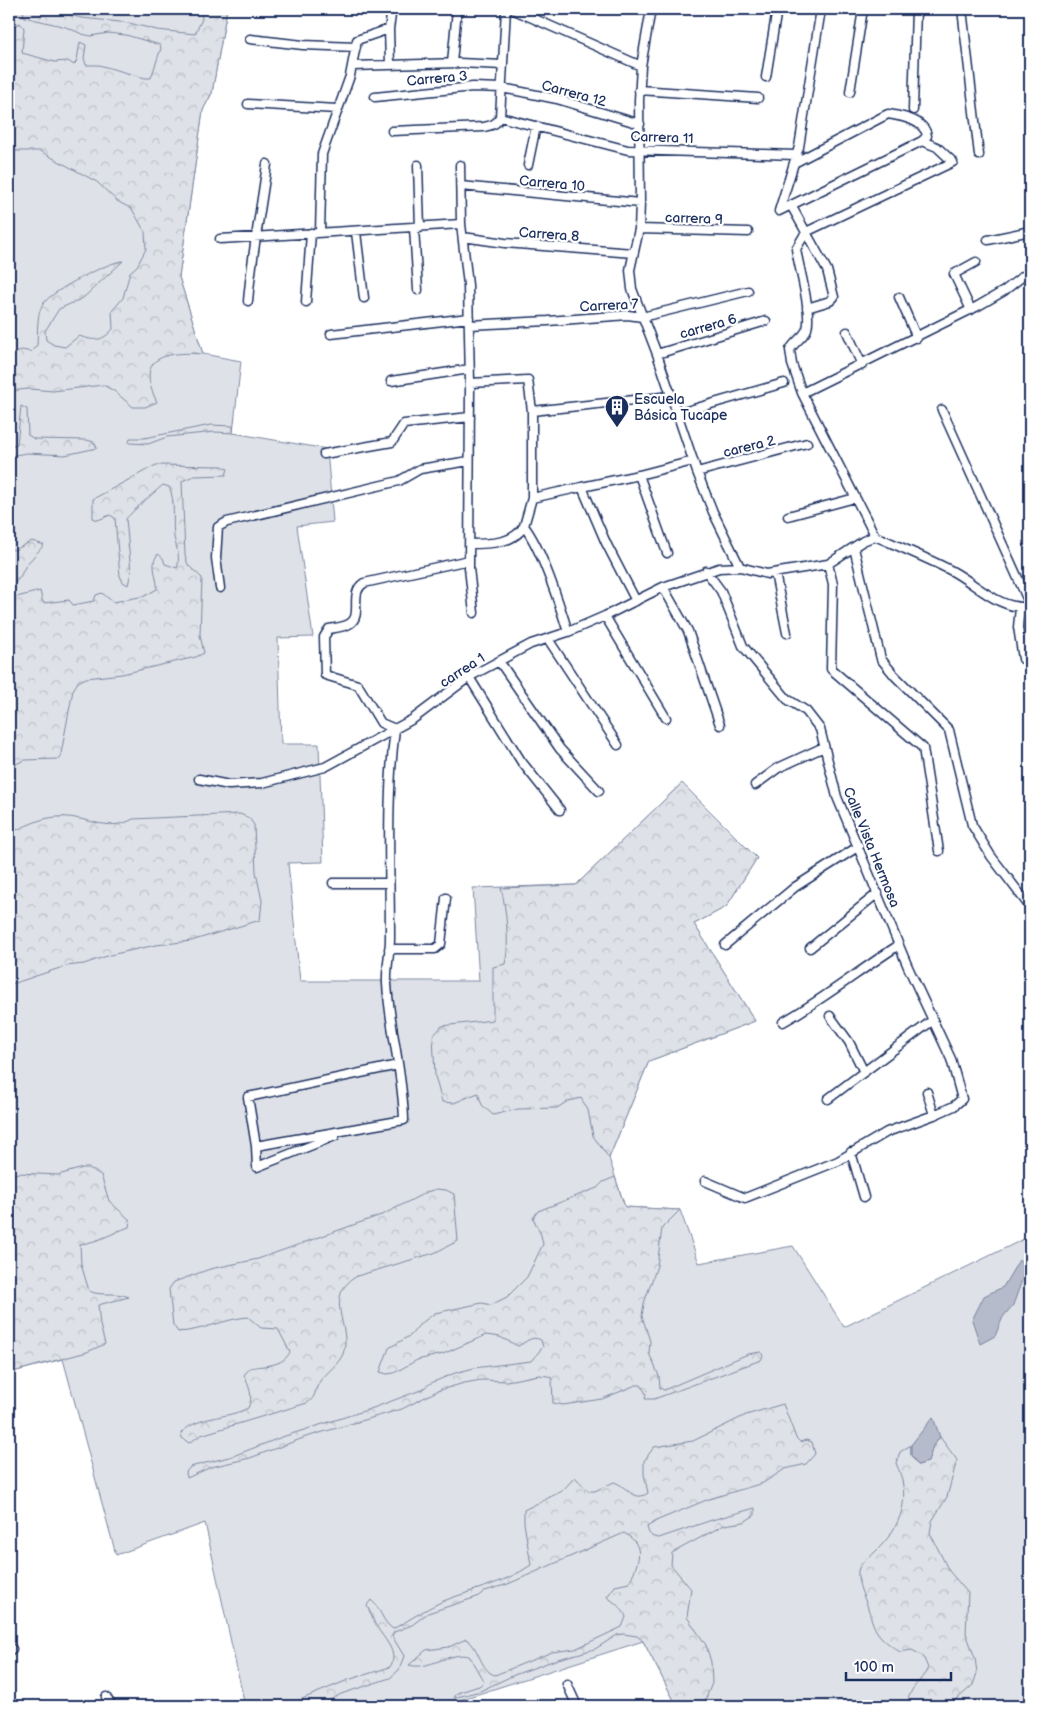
<svg xmlns="http://www.w3.org/2000/svg" width="1039" height="1715" font-family="'Balsamiq Sans',sans-serif">
<defs>
<pattern id="forest-crowns" width="20" height="18" patternUnits="userSpaceOnUse" patternTransform="scale(1.25)"><rect width="20" height="18" fill="#dee1e7"/><path d="M2 6a3 3 0 1 1 6 0M12 15a3 3 0 1 1 6 0" fill="none" stroke="#bec1c9"/></pattern>
</defs>
<rect width="100%" height="100%" fill="#fff"/>
<filter id="ink" filterUnits="userSpaceOnUse"><feTurbulence type="fractalNoise" baseFrequency=".02" numOctaves="2"/><feDisplacementMap in="SourceGraphic" scale="10" xChannelSelector="R" yChannelSelector="G"/><feConvolveMatrix kernelMatrix="1 2 1 2 8 2 1 2 1" color-interpolation-filters="sRGB"/></filter>
<g filter="url(#ink)">
<path fill="#dee1e7" stroke="#7c88a2" d="M 9,9 L 227,9 L 212,93 L 203,110 L 179,277 L 203,354 L 241,361 L 233,433 L 327,449 L 333,522 L 297,526 L 313,637 L 278,638 L 281,744 L 319,744 L 323,862 L 288,863 L 300,981 L 479,981 L 473,888 L 576,885 L 682,783 L 757,858 L 726,907 L 694,924 L 755,1021 L 649,1061 L 609,1158 L 625,1207 L 680,1210 L 699,1263 L 793,1246 L 844,1327 L 1030,1236 L 1030,1706 L 677,1706 L 643,1641 L 441,1706 L 245,1706 L 205,1523 L 116,1555 L 63,1359 L 9,1373 Z"/>
<path fill="url(#forest-crowns)" stroke="#7c88a2" d="M 23,9 L 43,9 L 82,18 L 129,23 L 157,30 L 195,34 L 202,19 L 201,11 L 188,9 L 227,9 L 212,93 L 203,110 L 179,277 L 203,354 C 165,351 134,357 157,402 L 145,407 L 133,407 L 114,391 L 103,385 L 53,391 L 29,389 L 9,391 L 9,355 L 22,350 L 31,352 L 37,345 C 38,333 36,314 43,304 C 51,291 110,261 123,261 L 83,298 L 59,309 L 45,331 L 46,340 L 54,345 L 65,347 L 79,336 C 94,341 102,342 113,329 L 112,311 L 123,298 L 130,272 L 137,266 L 146,249 L 145,232 L 132,209 L 117,201 L 97,182 L 40,151 L 13,151 L 9,146 L 9,52 L 13,45 L 14,26 L 20,23 L 24,28 L 22,53 L 55,62 L 68,61 L 74,65 L 77,60 L 80,42 L 86,45 L 84,58 L 86,65 L 99,65 L 145,78 L 151,78 L 161,48 L 160,45 L 126,35 L 108,33 L 91,36 L 82,34 L 66,27 L 24,17 Z
M 21,406 L 27,409 L 28,435 L 34,439 L 87,440 L 94,442 L 97,448 L 65,455 L 27,453 L 9,456 L 9,446 L 17,444 Z
M 211,425 L 233,426 L 233,433 L 215,432 L 167,437 L 148,444 L 129,443 L 130,438 L 144,438 Z
M 156,465 L 222,466 L 228,469 L 226,475 L 194,476 L 182,481 L 185,555 L 188,565 L 202,578 L 200,635 L 204,653 L 196,657 L 122,674 L 86,678 L 78,682 L 73,690 L 60,759 L 25,760 L 9,767 L 9,599 L 40,591 L 43,603 L 69,600 L 73,605 L 94,601 L 96,595 L 102,593 L 113,602 L 145,596 L 157,589 C 158,577 149,565 158,554 L 163,558 L 165,564 L 177,568 C 181,558 176,547 174,537 C 172,521 176,501 169,487 L 163,485 C 157,490 129,514 126,519 L 131,572 L 128,585 L 123,582 L 120,576 L 115,518 L 110,515 L 98,520 L 93,518 L 93,499 Z
M 32,541 L 44,545 L 26,565 L 20,577 L 9,590 L 9,549 L 15,550 Z
M 682,783 L 757,858 L 726,907 L 694,924 L 755,1021 L 649,1061 L 609,1158 L 593,1136 L 588,1110 L 581,1098 L 568,1101 L 557,1108 L 518,1109 L 493,1115 L 482,1105 L 478,1093 L 454,1103 L 442,1102 L 435,1076 L 433,1036 L 442,1026 L 493,1020 L 493,967 L 505,964 C 510,946 506,906 501,888 L 576,885 Z
M 240,814 L 249,818 L 254,825 L 256,872 L 262,901 L 260,920 L 191,941 L 156,945 L 110,955 L 84,964 L 66,966 L 9,985 L 9,833 C 25,827 39,818 57,817 C 83,814 107,834 133,819 Z
M 83,1168 L 89,1168 L 101,1175 L 109,1201 L 130,1220 L 129,1227 C 112,1233 99,1242 80,1244 L 81,1264 L 89,1291 C 102,1297 116,1291 129,1297 L 98,1305 L 100,1325 L 105,1344 L 87,1352 L 9,1373 L 9,1177 L 18,1173 L 58,1175 Z
M 615,1177 L 625,1207 L 680,1210 L 662,1228 L 657,1266 L 644,1303 L 642,1316 L 650,1341 L 649,1353 L 659,1376 L 660,1388 L 664,1390 L 748,1354 L 761,1352 L 763,1356 L 761,1360 L 654,1399 L 645,1399 L 646,1394 L 641,1385 L 636,1385 L 602,1399 L 563,1405 L 553,1403 L 552,1378 L 548,1376 L 539,1375 L 507,1381 L 482,1380 L 464,1383 L 437,1391 L 402,1409 L 306,1437 L 250,1458 L 211,1467 L 187,1478 L 186,1472 L 190,1467 L 233,1456 L 282,1437 L 373,1408 L 421,1390 L 431,1383 L 455,1373 L 474,1368 L 531,1361 L 543,1347 L 541,1340 C 531,1335 527,1342 518,1346 L 500,1337 L 486,1335 L 443,1354 L 417,1360 L 394,1373 L 387,1374 L 380,1372 L 389,1348 L 411,1335 L 419,1325 L 435,1313 L 482,1303 L 491,1305 L 507,1297 L 527,1277 L 543,1244 L 541,1235 L 533,1218 L 538,1211 L 597,1188 L 603,1182 Z
M 436,1189 L 446,1190 L 454,1194 L 458,1241 L 434,1253 L 357,1276 C 321,1297 353,1326 343,1354 C 338,1365 327,1372 320,1381 C 314,1390 317,1397 307,1403 L 201,1435 L 189,1443 L 182,1438 L 181,1433 C 199,1415 227,1419 248,1408 C 254,1396 249,1387 244,1375 L 250,1368 C 264,1365 283,1367 290,1352 L 278,1329 L 261,1328 L 248,1317 C 224,1319 202,1331 178,1332 L 173,1325 L 169,1289 L 174,1282 L 210,1269 L 258,1259 L 384,1214 L 427,1192 Z
M 783,1404 L 796,1438 L 800,1442 L 806,1440 L 812,1442 L 815,1454 L 806,1464 L 785,1469 L 763,1483 L 709,1499 L 658,1520 L 647,1527 C 649,1535 651,1537 659,1538 L 712,1520 L 755,1508 L 755,1515 L 744,1522 L 724,1525 L 672,1553 L 671,1565 L 691,1589 L 687,1617 L 706,1645 L 711,1662 L 712,1683 L 705,1701 L 708,1706 L 677,1706 L 643,1641 L 637,1636 L 623,1634 L 617,1635 L 595,1649 L 558,1659 L 514,1675 L 480,1691 L 454,1698 L 457,1693 L 479,1686 L 484,1682 L 469,1656 C 449,1651 429,1671 409,1665 L 426,1650 L 449,1647 L 466,1639 C 480,1647 480,1671 495,1675 L 552,1652 L 575,1649 L 622,1627 L 626,1617 C 622,1607 615,1603 607,1597 L 615,1586 L 629,1583 C 637,1565 648,1546 624,1533 L 508,1584 L 485,1591 L 477,1597 L 428,1613 L 412,1625 L 394,1632 L 392,1636 L 404,1656 L 399,1670 L 390,1678 L 341,1694 L 319,1706 L 285,1706 L 348,1680 L 390,1667 C 400,1652 382,1637 375,1624 C 372,1618 370,1611 367,1605 L 371,1600 C 381,1608 382,1622 393,1629 C 409,1620 424,1610 441,1602 C 470,1590 504,1584 531,1565 L 524,1523 L 524,1510 L 562,1491 L 575,1477 L 588,1491 L 595,1491 L 614,1482 C 627,1486 634,1503 648,1493 L 644,1474 L 644,1461 L 654,1447 L 693,1441 L 746,1415 Z
M 940,1437 L 957,1460 L 947,1497 L 932,1521 L 930,1533 L 949,1571 L 968,1593 L 966,1633 L 975,1658 L 977,1673 L 973,1685 L 949,1706 L 907,1706 C 909,1686 920,1684 928,1668 L 923,1656 L 912,1650 L 900,1652 C 878,1637 875,1633 868,1608 C 864,1596 857,1585 858,1571 C 860,1562 869,1558 875,1552 C 902,1526 912,1498 896,1463 L 900,1452 L 911,1445 L 911,1455 L 918,1465 L 928,1462 L 933,1446 Z"/>
<path fill="#b5bbca" stroke="#77839f" d="M 1019,1260 L 1026,1269 L 1013,1305 L 1003,1317 L 995,1336 L 980,1344 L 972,1320 L 984,1296 L 1003,1287 Z
M 933,1417 L 940,1437 L 933,1446 L 928,1462 L 918,1465 L 911,1455 L 911,1445 Z"/>
<g fill="none" stroke-linecap="round" stroke-linejoin="round">
<defs>
<path id="minor" d="M 512,9 L 641,66
M 651,9 L 641,66 L 639,100 L 640,203 L 639,229 L 630,270 L 632,289 L 657,354 L 697,472 L 713,512 L 740,567
M 962,9 L 979,155
M 389,29 L 390,65
M 250,39 L 303,45 L 356,47
M 452,63 L 457,9
M 352,66 L 459,63 L 503,65
M 766,77 L 777,9
M 639,90 L 758,98
M 850,92 L 863,9
M 375,97 L 473,87 L 502,88 L 557,99 L 640,124
M 248,104 L 337,109
M 913,110 L 916,9
M 500,117 L 628,150 L 796,155
M 392,131 L 484,127 C 492,125 496,125 500,117 L 506,9
M 418,165 L 420,228
M 460,165 L 461,224 L 468,285 L 470,383 L 469,568 L 474,613
M 528,165 L 536,126
M 461,186 L 640,203
M 792,207 L 827,270 L 834,297 L 830,301 L 807,308
M 779,211 L 922,141 L 927,136 C 925,120 901,116 888,114 L 794,163
M 779,211 L 799,147 L 821,9
M 414,228 L 418,290
M 639,229 L 748,232
M 320,232 L 322,154 L 350,76 L 357,40 L 389,29 L 392,9
M 356,232 L 364,298
M 463,237 L 505,243 L 633,253
M 220,239 L 461,224
M 988,240 L 1030,231
M 899,297 L 917,338
M 248,301 C 252,254 261,209 267,164
M 306,302 L 311,233
M 971,310 L 954,274 L 976,262
M 469,325 L 548,321 L 628,315 L 642,317 L 748,291
M 847,332 L 862,365
M 331,334 L 469,318
M 657,354 L 766,321
M 391,381 L 470,369
M 470,383 L 528,380 L 532,411 L 532,498 L 524,526 C 542,549 559,603 568,632
M 802,393 L 792,364 L 790,350 C 794,342 804,337 807,329 C 812,312 799,268 796,249 L 806,232 L 953,162 L 937,147 L 922,141
M 942,410 L 1030,605
M 532,411 L 671,396
M 676,414 L 784,383
M 324,454 L 392,442 L 404,424 L 470,417
M 697,472 L 807,443
M 582,487 L 639,475
M 532,498 L 582,487 L 606,543 L 636,601
M 788,516 L 855,498
M 875,536 L 802,393 L 978,306 L 1004,291 L 1023,276 L 1030,275
M 469,544 C 488,544 514,544 524,526
M 854,548 L 881,659 L 895,676 L 949,730 L 972,825 L 991,856 L 1030,907
M 667,553 L 639,475 L 693,461
M 828,564 L 833,584 L 831,669 L 923,748 L 939,851
M 775,573 L 787,633
M 663,587 L 688,631 L 720,725
M 220,588 L 216,558 L 218,527 L 227,522 L 399,481 L 420,469 L 469,461
M 1020,608 L 1018,627 L 1023,659
M 605,616 L 666,718
M 548,639 L 618,745
M 499,661 L 560,749 L 599,791
M 469,677 L 521,761 L 560,810
M 199,779 L 229,785 L 262,783 L 325,767 L 413,719 L 469,677 L 501,660 L 531,644 L 568,632 L 605,616 L 663,587 L 719,568 L 740,567 L 767,574 L 828,564 L 863,541 L 875,536 C 900,547 927,558 952,571 C 978,585 999,610 1030,607
M 755,785 L 778,768 L 824,747
M 333,883 L 389,883
M 725,945 L 795,887 L 859,846
M 810,948 L 878,893
M 389,949 L 435,949 L 441,944 L 446,898
M 830,1016 L 849,1042 L 864,1072
M 783,1022 C 824,999 860,970 899,945
M 398,1065 L 248,1097 L 256,1146 L 404,1120 C 403,1074 390,1030 387,984 C 386,969 390,953 390,938 C 390,869 386,798 395,729 L 381,723 L 358,685 L 325,675 L 324,637 L 329,629 C 335,628 344,627 349,624 C 364,616 348,593 364,583 L 469,560
M 927,1092 L 934,1115
M 828,1099 L 933,1020
M 256,1146 L 257,1167 L 335,1136
M 851,1152 L 864,1197
M 705,1181 L 745,1198 L 838,1161 L 887,1132 L 934,1115 L 954,1106 L 962,1099 L 951,1059 L 908,967 L 837,797 L 820,729 L 806,711 L 787,699 L 743,646 L 721,591 L 706,571
M 9,1651 L 12,1649
M 567,1684 L 577,1706
M 106,1697 L 112,1706"/>
</defs>
<use href="#minor" stroke="#1b2f5e" stroke-width="11"/>
<use href="#minor" stroke="#fff" stroke-width="8"/>
</g>
</g>
<defs>
<symbol id="building-pin" viewBox="-11 -11 22 30"><path d="M0 17L-7.5 6A9.5 9.5 0 1 1 7.5 6Z" fill="#1b2f5e" stroke="#fff"/><path d="M-4-6H4V6H1V3H-1V6H-4ZM-2.5-4.3h1.7v1.8h-1.7ZM.8-4.3h1.7v1.8H.8ZM-2.5-1h1.7V.8h-1.7ZM.8-1h1.7V.8H.8Z" fill="#fff"/></symbol>
</defs>
<g fill-rule="evenodd">
<use href="#building-pin" x="603" y="393" width="28" height="38"/>
</g>
<g text-anchor="middle" stroke-width="4.5" stroke-linejoin="round" paint-order="stroke">
<g font-size="14" fill="#1b2f5e" stroke="#fff">
<text transform="translate(437 78) rotate(-5)" y="5">Carrera 3</text>
<text transform="translate(574 93) rotate(15)" y="5">Carrera 12</text>
<text transform="translate(662 137) rotate(2)" y="5">Carrera 11</text>
<text transform="translate(552 183) rotate(5)" y="5">Carrera 10</text>
<text transform="translate(694 218) rotate(2)" y="5">carrera 9</text>
<text transform="translate(549 234) rotate(4)" y="5">Carrera 8</text>
<text transform="translate(609 305) rotate(-3)" y="5">Carrera 7</text>
<text transform="translate(708 326) rotate(-16)" y="5">carrera 6</text>
<text transform="translate(749 446) rotate(-14)" y="5">carera 2</text>
<text transform="translate(462 670) rotate(-33)" y="5">carrea 1</text>
<text transform="translate(872 847) rotate(68)" y="5">Calle Vista Hermosa</text>
</g>
<g font-size="14" fill="#1b2f5e" stroke="#fff" text-anchor="start">
<text x="634" y="404">Escuela<tspan x="634" dy="16">Básica Tucape</tspan></text>
</g>
</g>
<rect width="1039" height="1715" fill="none" stroke="#fff" stroke-width="30"/>
<rect x="15" y="15" width="1009" height="1685" fill="none" stroke="#1b2f5e" stroke-width="2" filter="url(#ink)"/>
<path d="M846 1672v8h105v-8" fill="none" stroke="#1b2f5e" stroke-width="2.5"/>
<text x="854" y="1672" font-size="15" fill="#1b2f5e" stroke="#ffffff" stroke-width="4" paint-order="stroke">100 m</text>
</svg>
